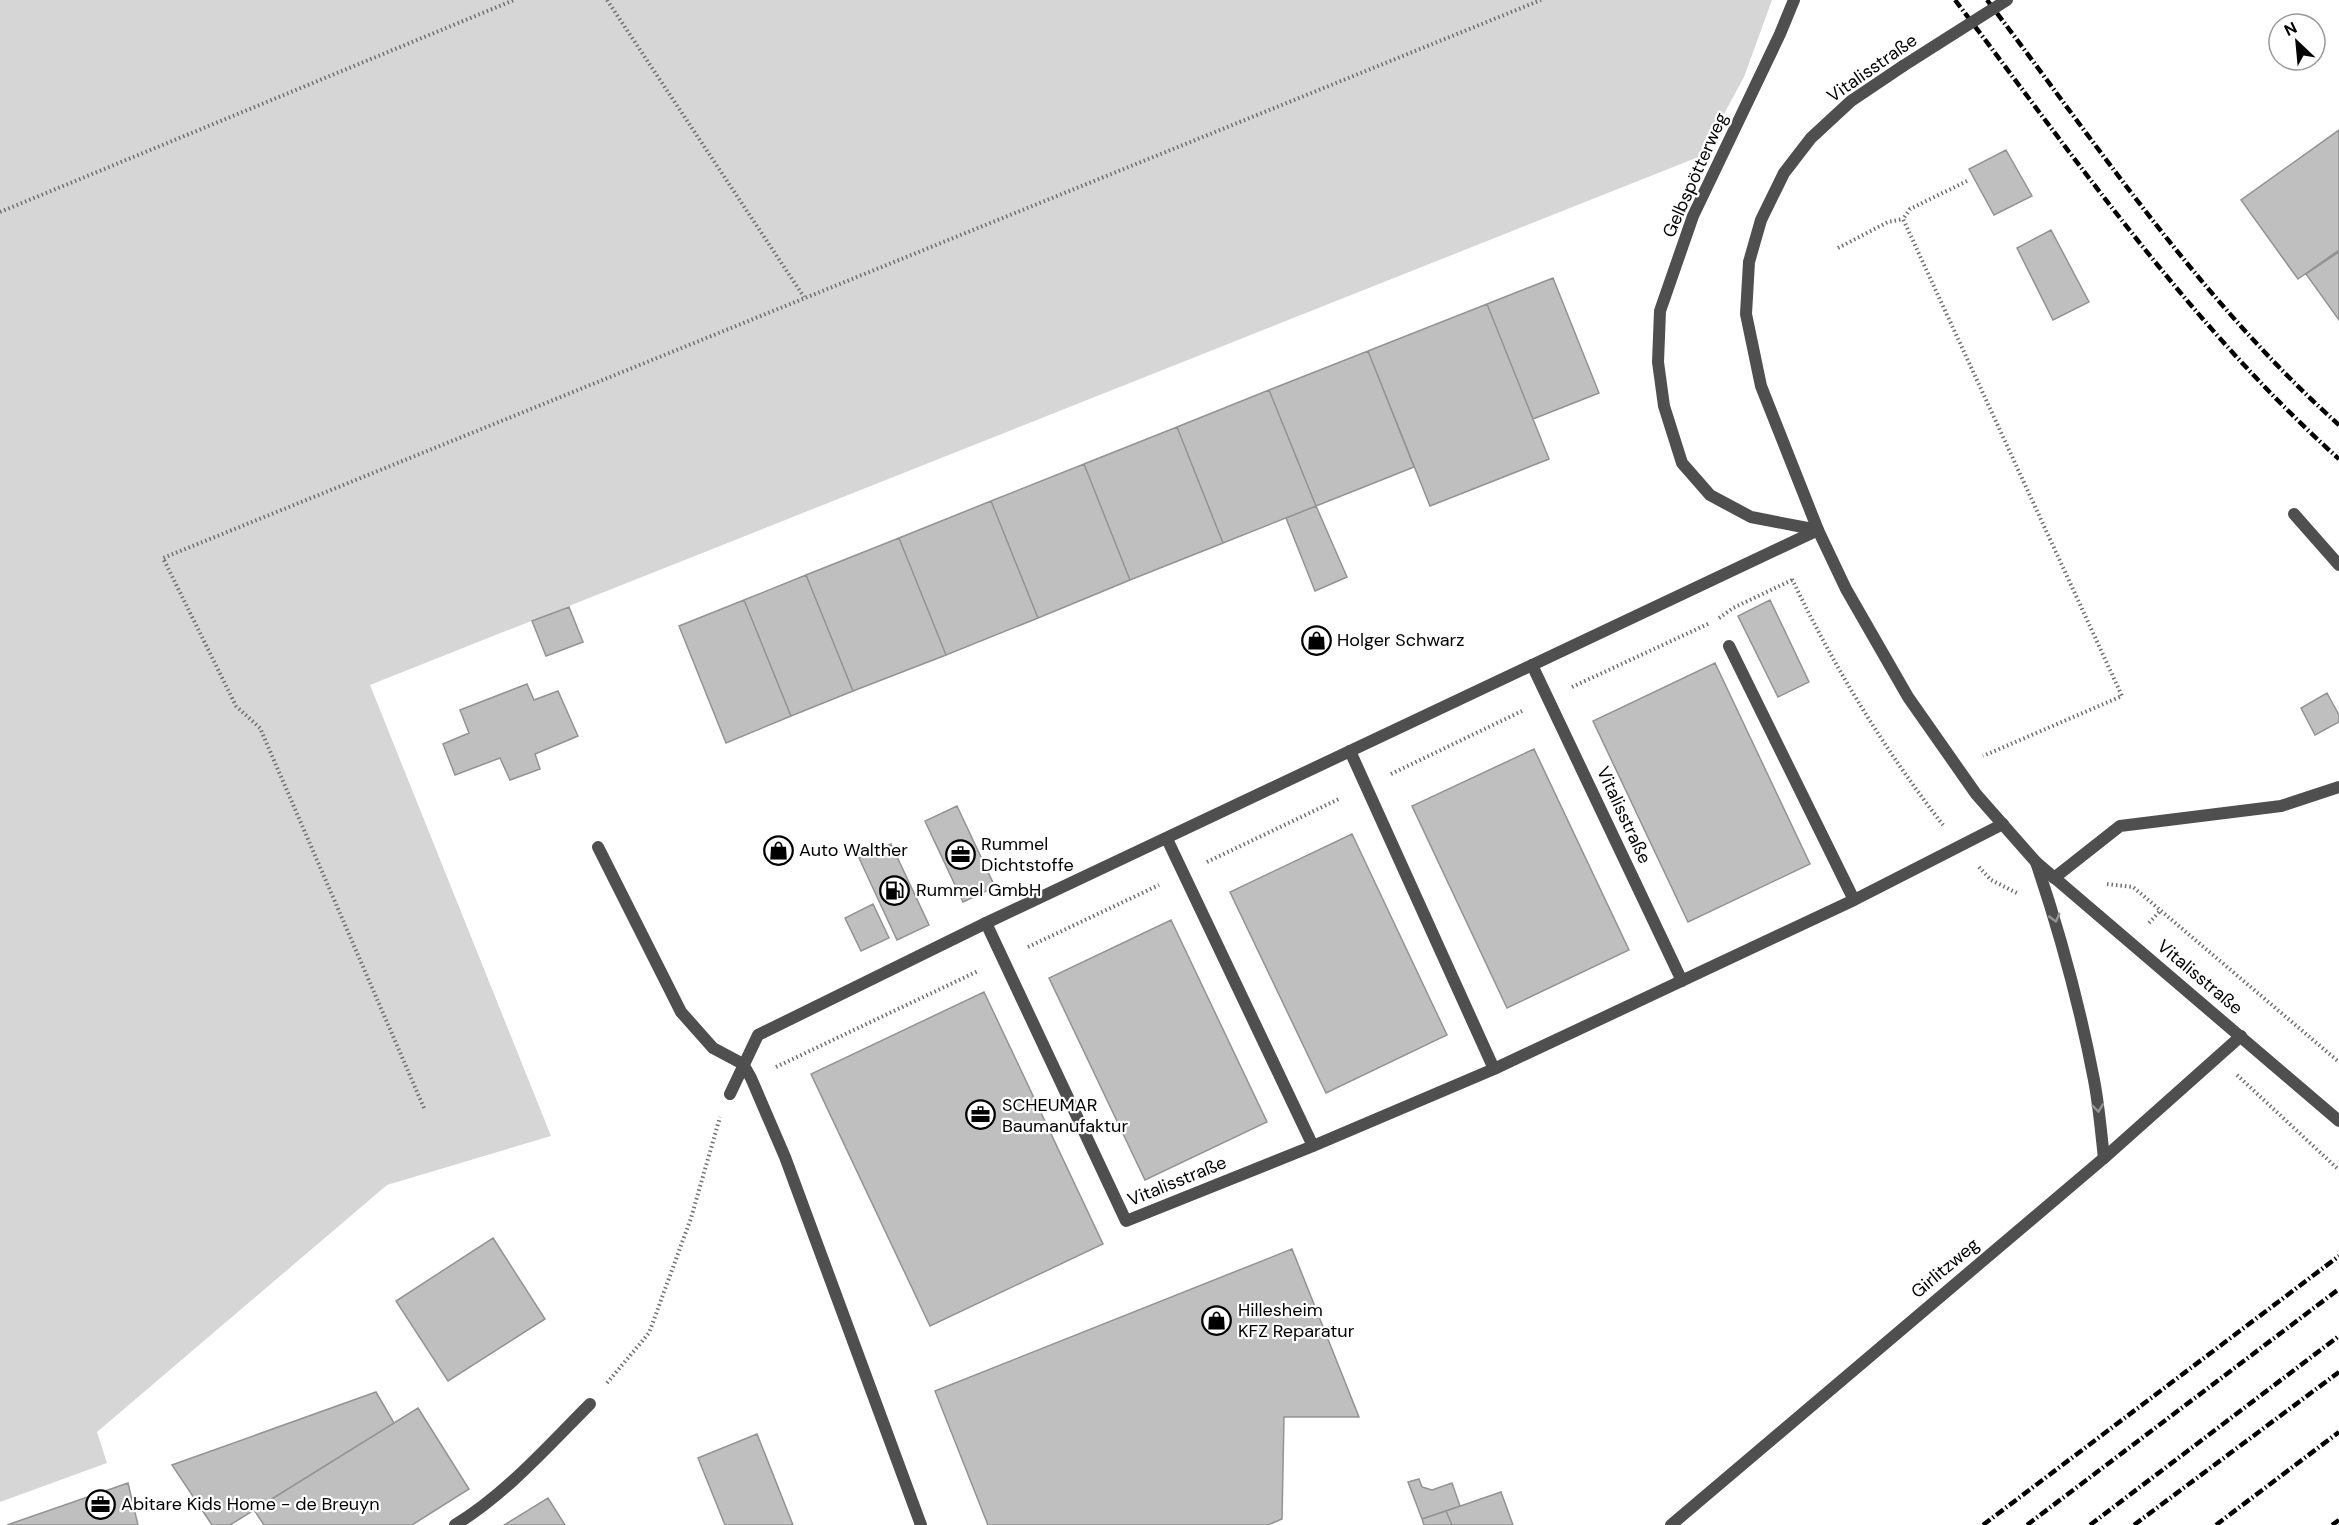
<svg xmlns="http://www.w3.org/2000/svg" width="2339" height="1525" font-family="'DM Sans',sans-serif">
<rect width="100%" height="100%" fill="#fff"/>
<path fill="#d6d6d6" d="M 0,0 L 1772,0 L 1744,77 L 1701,156 L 370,685 L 551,1136 L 387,1185 L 97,1432 L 107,1463 L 0,1502 Z"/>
<path fill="#bfbfbf" stroke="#939393" stroke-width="1.5" d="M 2339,130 L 2339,250 L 2298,279 L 2241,200 Z
M 2006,150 L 2032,196 L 1994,215 L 1969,169 Z
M 2051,230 L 2089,302 L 2053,320 L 2017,248 Z
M 2339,252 L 2339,320 L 2306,274 Z
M 1553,278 L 1599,393 L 1533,419 L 1487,304 Z
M 1487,304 L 1549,459 L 1430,506 L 1368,351 Z
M 1368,351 L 1414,467 L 1316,506 L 1269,390 Z
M 1269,390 L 1316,506 L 1223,543 L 1177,427 Z
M 1177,427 L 1223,543 L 1130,580 L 1084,464 Z
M 1084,464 L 1130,580 L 1038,618 L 991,501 Z
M 991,501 L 1038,618 L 946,655 L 899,538 Z
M 1316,506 L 1347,577 L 1315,591 L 1286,518 Z
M 899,538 L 946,655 L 853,691 L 806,575 Z
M 806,575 L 853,691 L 791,716 L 744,600 Z
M 744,600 L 791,716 L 726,743 L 679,626 Z
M 1770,600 L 1809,682 L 1778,697 L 1738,616 Z
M 569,607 L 583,642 L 546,656 L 532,621 Z
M 1715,663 L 1810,864 L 1688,922 L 1593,721 Z
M 527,684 L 534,700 L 558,691 L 578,736 L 535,754 L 540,769 L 510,780 L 500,758 L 455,775 L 443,744 L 469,733 L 460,710 Z
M 2327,693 L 2339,715 L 2339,722 L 2315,735 L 2301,708 Z
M 1534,749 L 1629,950 L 1507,1008 L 1412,806 Z
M 957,806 L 995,887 L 963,902 L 925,821 Z
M 1352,834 L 1447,1035 L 1326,1093 L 1230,892 Z
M 891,844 L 929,925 L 897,940 L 859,858 Z
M 873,904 L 889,938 L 861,951 L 845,918 Z
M 1171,920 L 1267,1122 L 1145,1180 L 1049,978 Z
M 984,992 L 1103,1244 L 930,1326 L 811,1074 Z
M 493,1238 L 545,1319 L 448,1381 L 396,1301 Z
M 1292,1249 L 1359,1417 L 1284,1417 L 1282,1519 L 1268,1525 L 988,1525 L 935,1391 Z
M 376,1392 L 394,1423 L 230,1525 L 212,1525 L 172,1465 Z
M 418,1408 L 469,1489 L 412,1525 L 264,1525 L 254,1510 Z
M 757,1434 L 793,1525 L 725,1525 L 698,1458 Z
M 1419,1479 L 1422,1487 L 1432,1490 L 1452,1483 L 1460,1506 L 1422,1519 L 1408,1482 Z
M 128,1483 L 138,1525 L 7,1525 Z
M 1501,1492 L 1513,1525 L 1452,1525 L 1446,1511 Z
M 548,1498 L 565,1525 L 504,1525 Z
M 1446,1511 L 1452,1525 L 1424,1525 L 1422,1519 Z"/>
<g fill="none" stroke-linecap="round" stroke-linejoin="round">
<path stroke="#717171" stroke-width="4" stroke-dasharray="1.5 3" stroke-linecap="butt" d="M 607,0 L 804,297
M 1967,181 L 1910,209 L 1903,219 L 2122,696 L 1983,756
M 0,212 L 514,0
M 1838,248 L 1888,222 L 1903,219
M 1792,579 C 1834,667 1884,749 1943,825
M 1719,618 L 1733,608 L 1792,580
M 1572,687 L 1710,623
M 1391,774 L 1522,711
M 1207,862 L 1341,798
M 1979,867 L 1991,880 L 2017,893
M 2107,884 L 2133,887 L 2339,1062
M 2149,923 L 2160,911
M 1028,947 L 1159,885
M 776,1067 L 978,971
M 2237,1075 L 2339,1170
M 424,1108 L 260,728 L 236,706 L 163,558 L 1541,0
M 607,1383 L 649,1333 L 691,1218 L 720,1117"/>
<path stroke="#4f4f4f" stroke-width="12" d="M 2294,514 L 2339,565
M 1532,665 L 1682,981
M 1350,751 L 1494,1069
M 1167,839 L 1313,1146
M 598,847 L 681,1012 L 713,1048 L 743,1064 L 751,1078 L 785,1157 L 921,1525
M 2036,862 C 2060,933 2080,1007 2094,1080 C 2099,1106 2101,1132 2104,1158
M 2054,878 L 2120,826 L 2281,806 L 2339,787
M 1854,900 L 2003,824
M 986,923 L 1126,1221 L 1313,1146 L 1494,1069 L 1854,900 L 1729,646
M 455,1525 C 506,1494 548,1446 590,1404"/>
<path stroke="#4f4f4f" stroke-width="12" d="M 1794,0 L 1780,34 L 1693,216 L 1660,311 L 1658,362 L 1664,406 L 1682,463 L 1710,495 L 1751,517 L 1818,530
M 730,1094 L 758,1035 L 986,923 L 1818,530
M 1671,1525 L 2104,1158 L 2241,1036"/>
<path stroke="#4f4f4f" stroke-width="12" d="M 1903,66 L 1851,101 L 1811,138 L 1784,173 L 1761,220 L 1749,262 L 1746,314 L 1761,386 L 1818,530 L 1846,589 L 1908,697 L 1976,794 L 2036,862 L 2339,1121"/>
<path stroke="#000" stroke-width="4.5" stroke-dasharray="9 3 1.5 3" stroke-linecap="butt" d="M 1955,0 C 2076,159 2190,325 2339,459
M 1987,0 C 2098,146 2202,302 2339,425
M 1983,1525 L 2339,1256
M 2027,1525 L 2339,1289
M 2090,1525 L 2339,1336
M 2134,1525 L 2339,1372
M 2216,1525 L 2339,1432
M 2332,1525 L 2339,1520"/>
<path stroke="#4f4f4f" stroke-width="12" d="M 1903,66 L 2007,0"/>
</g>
<defs><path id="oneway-chevron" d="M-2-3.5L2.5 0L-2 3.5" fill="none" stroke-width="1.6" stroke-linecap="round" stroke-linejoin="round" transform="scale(1.5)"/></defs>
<g stroke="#959595">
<use href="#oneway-chevron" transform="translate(2055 918) rotate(75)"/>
<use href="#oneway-chevron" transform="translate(2098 1108) rotate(83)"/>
</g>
<defs>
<symbol id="shop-ring" viewBox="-11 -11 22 22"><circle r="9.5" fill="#fff" stroke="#000" stroke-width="1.5"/><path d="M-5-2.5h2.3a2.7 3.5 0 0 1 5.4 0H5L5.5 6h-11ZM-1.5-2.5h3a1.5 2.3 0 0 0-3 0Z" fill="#000"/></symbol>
<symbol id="office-ring" viewBox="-11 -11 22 22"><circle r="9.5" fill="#fff" stroke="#000" stroke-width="1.5"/><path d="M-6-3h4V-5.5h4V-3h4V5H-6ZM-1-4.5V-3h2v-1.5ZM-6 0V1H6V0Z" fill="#000"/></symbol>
<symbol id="fuel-ring" viewBox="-11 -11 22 22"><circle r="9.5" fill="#fff" stroke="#000" stroke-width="1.5"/><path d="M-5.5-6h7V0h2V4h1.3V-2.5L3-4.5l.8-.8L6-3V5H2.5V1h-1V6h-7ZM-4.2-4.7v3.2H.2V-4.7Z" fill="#000"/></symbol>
</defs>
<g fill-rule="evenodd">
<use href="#shop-ring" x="1300" y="624" width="33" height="33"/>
<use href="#shop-ring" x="762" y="834" width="33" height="33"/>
<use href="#office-ring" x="944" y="838" width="33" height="33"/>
<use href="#fuel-ring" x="878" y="874" width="33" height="33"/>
<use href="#office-ring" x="964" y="1098" width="33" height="33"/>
<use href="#shop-ring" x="1200" y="1304" width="33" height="33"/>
<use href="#office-ring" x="84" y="1488" width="33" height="33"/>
</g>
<g text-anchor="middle" stroke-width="4.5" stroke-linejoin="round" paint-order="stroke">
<g font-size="18" fill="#000" stroke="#fff">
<text transform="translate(1872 68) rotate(-35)" y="6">Vitalisstraße</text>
<text transform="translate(1695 175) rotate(-66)" y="6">Gelbspötterweg</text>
<text transform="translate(1624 815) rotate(65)" y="6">Vitalisstraße</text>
<text transform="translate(2200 977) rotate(40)" y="6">Vitalisstraße</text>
<text transform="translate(1177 1181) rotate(-22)" y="6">Vitalisstraße</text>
<text transform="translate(1945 1268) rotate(-40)" y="6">Girlitzweg</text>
</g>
<g font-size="18" fill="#000" stroke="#fff" text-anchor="start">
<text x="1337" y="646">Holger Schwarz</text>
<text x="981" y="850">Rummel<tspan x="981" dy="21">Dichtstoffe</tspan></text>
<text x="799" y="856">Auto Walther</text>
<text x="916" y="896">Rummel GmbH</text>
<text x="1002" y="1111">SCHEUMAR<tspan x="1002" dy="21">Baumanufaktur</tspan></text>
<text x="1238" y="1316">Hillesheim<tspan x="1238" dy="21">KFZ Reparatur</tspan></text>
<text x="121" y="1510">Abitare Kids Home - de Breuyn</text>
</g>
</g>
<g transform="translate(2297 42) rotate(334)"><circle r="28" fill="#ffffff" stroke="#999999" stroke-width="1.5"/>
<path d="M0-4.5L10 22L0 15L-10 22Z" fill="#000000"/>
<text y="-9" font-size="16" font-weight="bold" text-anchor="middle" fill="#000000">N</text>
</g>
</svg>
